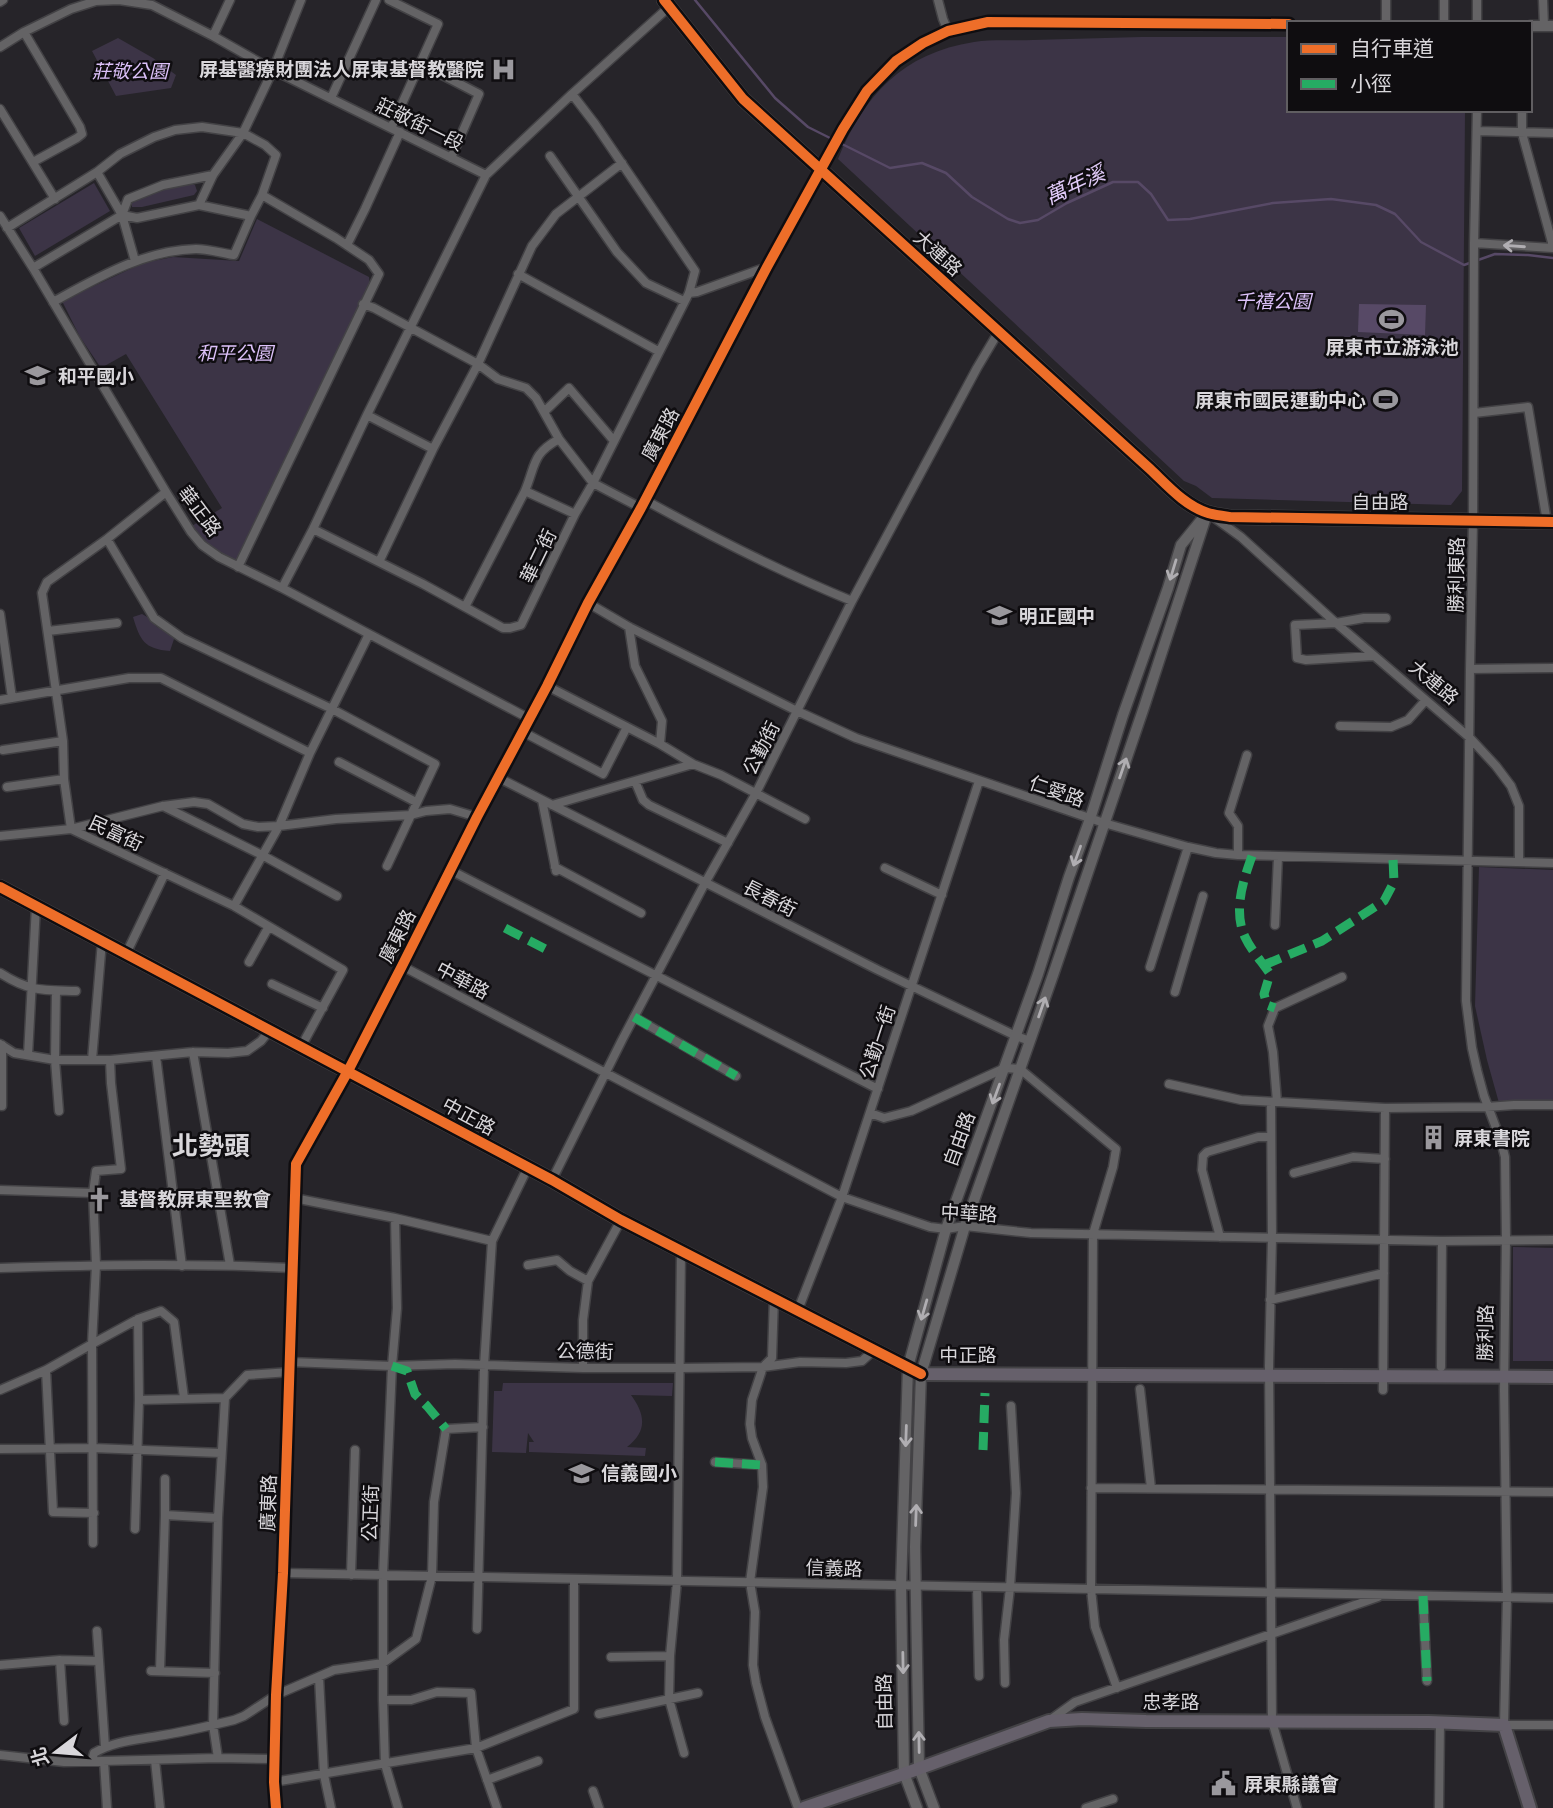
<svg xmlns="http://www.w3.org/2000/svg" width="1553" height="1808" font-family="Merriweather,'Noto Sans TC',serif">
<rect width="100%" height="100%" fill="#262429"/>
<path fill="#3c3446" d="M 1141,37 L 1289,37 L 1289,110 L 1465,110 L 1462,491 L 1451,505 L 1212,498 L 1196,486 L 1184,481 L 838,159 C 864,95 903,53 974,42 C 993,39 1014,41 1033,40 C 1069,39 1105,38 1141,37 Z
M 118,38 L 153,58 L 176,75 L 171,88 L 116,96 L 92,51 Z
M 94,183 L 110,211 L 35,256 L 19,228 Z
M 191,183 L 195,185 L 197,191 L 194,195 L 142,207 L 132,207 L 132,203 C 151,192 171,187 191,183 Z
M 257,219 L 369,277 L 370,286 L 260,516 L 234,564 L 212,551 L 190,527 L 222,508 L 126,354 L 101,368 L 80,337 L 62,301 L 143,263 L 173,257 L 239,261 Z
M 142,614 L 149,618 L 157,627 L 174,633 L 174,639 L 170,651 C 144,649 140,640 133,617 Z
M 1479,867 L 1553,870 L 1553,1103 L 1499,1103 L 1487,1060 L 1475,1006 Z
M 1513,1247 L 1553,1248 L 1553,1361 L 1513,1361 Z
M 503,1383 L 673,1383 L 672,1396 L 631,1395 C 645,1414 648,1431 627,1447 L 646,1448 L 645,1456 L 529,1452 L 529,1442 L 534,1442 L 528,1433 L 526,1453 L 492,1452 L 494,1391 L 502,1391 Z"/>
<path fill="#574966" d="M 1359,304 L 1426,305 L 1425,335 L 1358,332 Z"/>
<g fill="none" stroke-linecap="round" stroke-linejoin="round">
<path stroke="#574966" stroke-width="2.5" d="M 695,0 L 775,98 L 808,127 L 834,140
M 840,143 L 890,168 L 922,163 L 946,173 L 972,197 L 1008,219 L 1020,223 L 1038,220 L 1067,203 L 1113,182 L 1138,182 L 1151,194 L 1168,220 L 1190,219 L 1273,203 L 1331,199 L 1376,205 L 1395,214 L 1421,242 L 1464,265 L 1495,254 L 1528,255 L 1553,258"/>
<defs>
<path id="minor" d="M 389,0 L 438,24 L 391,128
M 938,0 L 943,19 L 948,31
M 1543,0 L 1544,26
M 0,2 L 3,0
M 1386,23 L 1386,0
M 1444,23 L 1444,0
M 1477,23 L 1477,0
M 24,32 L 80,127 L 82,134 L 77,138 L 33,162
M 213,36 L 230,0
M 0,47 L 24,32 L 71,9 L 96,1 L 119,0 L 152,5 L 213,36 L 273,70 L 486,175
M 421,64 L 479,94 L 451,158
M 331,98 L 376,0
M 0,109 L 55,199
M 1477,110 L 1474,243 L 1473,521 L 1470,669 L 1466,1001 L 1472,1048 L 1477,1070 L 1484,1096 L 1501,1141 L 1505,1157 L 1506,1239 L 1504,1390 L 1507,1597 L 1504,1725 L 1553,1725
M 1522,110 L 1522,133 L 1553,246
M 1477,131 L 1553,133
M 550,156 L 617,252 L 646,283 L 684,301
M 97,172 L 122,215 L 135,261
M 199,205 L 213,175 L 243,133 L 273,70 L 301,0
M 122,215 L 128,199 L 163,185 L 213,175
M 0,216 L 33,268 L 166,492 L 191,532 L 202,545 L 219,557 L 282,588 L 530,719
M 7,228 L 97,172 L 120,154 L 154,137 L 175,130 L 202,127 L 243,133 L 265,145 L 276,155 L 262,195
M 1474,243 L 1553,248
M 347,245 L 365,209 L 400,132
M 33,268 L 122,215 L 137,218 L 199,205 L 251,216
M 518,274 L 658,351
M 689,293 L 697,292 L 767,267
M 53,302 C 97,278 144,250 196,249 C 208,249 222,253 234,255 L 251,216 L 262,195 L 336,238 L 369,260 L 379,274 L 238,567
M 363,304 L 374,308 L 478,364 L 498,379 L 526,388 L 536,398 L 559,439 L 593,483 L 641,508
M 545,411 L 569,388 L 614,441
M 1474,413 L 1528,407 L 1547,522
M 367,415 L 433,449
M 525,491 L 575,514
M 645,500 C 712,537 781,572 852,601
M 1212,516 L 1241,537 L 1336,623 L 1470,738 L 1496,766 L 1511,786 L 1519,806 L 1519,862
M 313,529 L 423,584 L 503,628 L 510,628 L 521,625 L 575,514 L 593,483 L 689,293 L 695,271 L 595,124 L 572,94
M 107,539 L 154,618 L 182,638 L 332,709 L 435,764 L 387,866
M 379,562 L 433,449 L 478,364 L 532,246 L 556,214 L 622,163
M 282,588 L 313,529 L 367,415 L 486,175 L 572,94 L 669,7
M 588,603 L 629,627 L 797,711 L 856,738 L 1104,823 L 1188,847 L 1216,853 L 1238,855 L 1553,863
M 465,607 L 525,491 C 536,464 532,454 559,439
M 0,614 L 12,698
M 629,627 L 635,666 L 662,721 L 660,744
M 48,631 L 117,623
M 1373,656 L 1306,660 L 1297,658 L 1295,625 L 1336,623 L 1364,618 L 1386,618
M 1470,669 L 1553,668
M 547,686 L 660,744 L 693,764 L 721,775 L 805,819
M 0,700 L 129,678 L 161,678 L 310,753
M 1340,726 L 1391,727 L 1408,720 L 1425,701
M 523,732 L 603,774 L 627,727
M 3,750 L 63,741
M 339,762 L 416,802
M 499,778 L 878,970 L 1016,1036 L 1030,1041
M 635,781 L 643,800 L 649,805 L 728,843
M 7,787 L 64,779
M 542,800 L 556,871
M 552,805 L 693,764
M 163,806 L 262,855 L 337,896
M 71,829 L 64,779 L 63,741 L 42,593 L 47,582 L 107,539 L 166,492
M 71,829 L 234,906 L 343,970 L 301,1047
M 0,836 L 71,829 L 163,806 L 194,802 L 208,804 L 243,824 L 258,827 L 279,826 L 336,819 L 411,815 L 426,811 L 450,809 L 477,817
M 1238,855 L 1238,826 L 1229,813 L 1247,755
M 555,867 L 641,913
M 885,868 L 942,895
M 450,870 L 878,1089
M 234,906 L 279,826 L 310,753 L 369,634
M 1275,925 L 1278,857
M 126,954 L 165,873
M 249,962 L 268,928
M 402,966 L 842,1197 L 930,1227 L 946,1229 L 965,1226 L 1031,1233 L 1442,1241 L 1553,1240
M 1150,967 L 1188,847
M 0,973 C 30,992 42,990 76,991
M 272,984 L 323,1008
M 56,991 L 55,1060 L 59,1111
M 1175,992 L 1203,896
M 634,1017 L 736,1076
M 0,1044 L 14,1053 L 55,1060 L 110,1060 L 193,1052 L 228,1053 L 247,1051 L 261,1041 L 270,1030
M 2,1045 L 2,1106
M 193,1052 L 230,1265
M 28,1055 L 36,906
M 156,1056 L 182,1266
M 92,1060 L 102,941
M 1169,1084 L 1241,1100 L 1385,1108 L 1487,1107 L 1514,1105 L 1553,1105
M 1271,1102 L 1272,1238 L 1269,1366 L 1272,1721 L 1297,1808
M 1277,1102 L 1273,1052 L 1268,1026 L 1275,1008 L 1342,977
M 870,1113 L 884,1118 L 911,1111 L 1005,1068 L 1020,1069 L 1116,1149 L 1113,1167 L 1093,1234 L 1091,1589 L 1095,1627 L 1117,1688
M 1294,1173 L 1353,1157 L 1385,1159
M 552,1180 L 622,1040 L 705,883 L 756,793 L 852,601 L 977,368 L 999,331
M 0,1190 L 93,1193 L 96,1265 L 92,1344 L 46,1370 L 0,1390
M 93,1193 L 96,1171 L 121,1169 L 111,1083 L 110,1060
M 294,1198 L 395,1218 L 492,1241
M 395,1218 L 397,1308 L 392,1366 L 383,1575 L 383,1700 L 385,1764 L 398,1808
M 1220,1237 L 1202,1170 L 1203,1156 L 1207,1152 L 1258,1137 L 1271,1137
M 681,1252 L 677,1581 L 670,1656 L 669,1699 L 684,1753
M 528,1265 L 557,1260 L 570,1271 L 588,1281
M 0,1268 C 97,1265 195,1263 292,1268
M 774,1297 L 772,1358 L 763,1367 L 752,1400 L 750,1424 L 752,1438 L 762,1465 L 763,1487 L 750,1582 L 755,1612 L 753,1665 L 756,1683 L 765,1717 L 798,1808
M 1270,1300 L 1384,1273
M 798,1310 L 842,1197 L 979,781
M 290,1362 L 392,1366 L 455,1364 L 583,1368 L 681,1368 L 763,1367 L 800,1362 L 846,1363 L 862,1361 L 874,1350
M 1441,1367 L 1442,1241
M 583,1368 L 583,1320 L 588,1281 L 621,1220
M 46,1370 L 53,1512 L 94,1513
M 1140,1389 L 1151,1488
M 1383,1390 L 1385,1108
M 139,1400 L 225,1398
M 0,1449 L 93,1448 L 221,1453
M 715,1462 L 762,1465
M 165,1479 L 165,1515 L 218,1518
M 1091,1488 L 1553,1492
M 135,1529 L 139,1400 L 138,1319
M 93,1543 L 92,1344 L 138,1319 L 161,1311 L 174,1322 L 184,1398
M 283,1573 L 1553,1598
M 351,1575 L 355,1450
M 977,1587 L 979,1676
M 1423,1596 L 1427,1681
M 477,1629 L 484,1366 L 492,1241 L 528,1167
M 97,1631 L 105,1747
M 611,1657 L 670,1656
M 60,1660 L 64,1721
M 0,1665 L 60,1660 L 98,1661
M 151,1671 L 215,1673
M 160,1671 L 165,1515
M 319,1677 L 324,1775 L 331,1808
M 1005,1683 L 1004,1640 L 1010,1588 L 1016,1493 L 1011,1406
M 383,1700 L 411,1700 L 437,1692 L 471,1693 L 476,1748 L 497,1808
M 599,1714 L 698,1693
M 1050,1720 L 1075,1702 L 1378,1597
M 0,1755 L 64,1762 L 218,1758 L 274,1759
M 218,1758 L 213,1725 L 218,1518 L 225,1398 L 247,1375 L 290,1372
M 155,1760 L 160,1808
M 92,1761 L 94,1753 C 114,1741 136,1740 158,1736 C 184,1732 209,1726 234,1720 L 244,1716 L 276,1695 L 334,1670 L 383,1663 L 416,1639 L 432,1576 L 434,1502 L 446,1429 L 483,1427
M 104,1761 L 107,1808
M 487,1780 L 538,1761
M 274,1782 L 476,1748 L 574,1709 L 574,1579
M 593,1791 L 599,1808
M 1086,1808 L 1113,1799
M 1439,1808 L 1440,1722"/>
<path id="tertiary" d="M 1530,26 L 1553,26
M 276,1808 L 274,1782 L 276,1695 L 283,1573 L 296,1164 L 348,1071 L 402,966 L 477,817 L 547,686 L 588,603 L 641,508 L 767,267 L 843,129 L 867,91 L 896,61 L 923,43 L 948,31 L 988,22 L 1289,24
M 917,1808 L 904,1773 L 901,1586 L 908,1367 L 946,1229 L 1038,974 L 1069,877 L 1090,819 L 1123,715 L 1168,588 L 1181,545 L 1207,513
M 934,1808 L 919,1768 L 915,1547 L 921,1374 L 965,1226 L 1053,975 L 1144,707 L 1205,520"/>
<path id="primary" d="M 664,0 L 743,99 L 1150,469 C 1167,485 1185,506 1208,513 C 1215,515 1223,516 1230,517 L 1553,522
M 0,887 L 552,1180 L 621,1220 L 921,1374 L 1553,1377
M 804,1808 L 912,1771 L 1049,1721 L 1082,1719 L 1146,1721 L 1429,1722 L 1504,1725 L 1530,1808"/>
</defs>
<use href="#minor" stroke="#434245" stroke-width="11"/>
<use href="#tertiary" stroke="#434245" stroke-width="13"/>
<use href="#primary" stroke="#434245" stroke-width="16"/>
<use href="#minor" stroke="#646365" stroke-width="8"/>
<use href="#tertiary" stroke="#646365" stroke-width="10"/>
<use href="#primary" stroke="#66606b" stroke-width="12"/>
<path stroke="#26ab63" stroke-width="9" stroke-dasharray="18 9" stroke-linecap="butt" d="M 1252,856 C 1243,881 1233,911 1245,937 C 1251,950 1262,962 1270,974 L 1264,994 L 1267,1005 L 1275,1008
M 505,928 L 549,951
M 1264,965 L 1322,941 L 1384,901 L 1394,882 L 1393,859
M 634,1017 L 736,1076
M 392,1366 L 407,1371 L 415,1394 L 427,1406 L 446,1429
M 983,1450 L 985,1393
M 715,1462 L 762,1465
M 1423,1596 L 1427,1681"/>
<defs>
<path id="cycleway" d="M 664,0 L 743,99 L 1150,469 C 1167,485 1185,506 1208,513 C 1215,515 1223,516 1230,517 L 1553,522
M 0,887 L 552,1180 L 621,1220 L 921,1374
M 276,1808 L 274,1782 L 276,1695 L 283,1573 L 296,1164 L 348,1071 L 402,966 L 477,817 L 547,686 L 588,603 L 641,508 L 767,267 L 843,129 L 867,91 L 896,61 L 923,43 L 948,31 L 988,22 L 1289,24"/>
</defs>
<use href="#cycleway" stroke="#0f0d10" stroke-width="15"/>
<use href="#cycleway" stroke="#ee6e29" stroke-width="10"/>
</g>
<defs><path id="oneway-shaft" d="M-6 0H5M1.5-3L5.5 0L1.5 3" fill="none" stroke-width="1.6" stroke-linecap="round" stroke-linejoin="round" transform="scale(1.75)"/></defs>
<g stroke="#b0aeb2">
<use href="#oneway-shaft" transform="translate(1514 246) rotate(-176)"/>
<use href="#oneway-shaft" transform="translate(1173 570) rotate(107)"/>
<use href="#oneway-shaft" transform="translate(1123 768) rotate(-71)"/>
<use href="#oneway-shaft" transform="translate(1077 856) rotate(110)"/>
<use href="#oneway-shaft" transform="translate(1042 1007) rotate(-71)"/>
<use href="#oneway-shaft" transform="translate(996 1094) rotate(110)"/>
<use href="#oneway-shaft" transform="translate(924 1310) rotate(106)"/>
<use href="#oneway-shaft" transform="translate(906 1436) rotate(92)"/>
<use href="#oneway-shaft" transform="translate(916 1515) rotate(-88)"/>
<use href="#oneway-shaft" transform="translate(903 1663) rotate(89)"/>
<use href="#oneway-shaft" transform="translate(919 1742) rotate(-91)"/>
</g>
<defs>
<symbol id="hospital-bare" viewBox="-9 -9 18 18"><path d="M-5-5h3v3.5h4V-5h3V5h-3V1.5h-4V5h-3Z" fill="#9a989d" stroke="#0f0d10" stroke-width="2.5" paint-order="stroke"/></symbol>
<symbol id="stadium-bare" viewBox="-9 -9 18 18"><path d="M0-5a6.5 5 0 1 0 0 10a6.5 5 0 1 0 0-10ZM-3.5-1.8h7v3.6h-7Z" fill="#9a989d" stroke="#0f0d10" stroke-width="2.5" paint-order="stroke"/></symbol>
<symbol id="school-bare" viewBox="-9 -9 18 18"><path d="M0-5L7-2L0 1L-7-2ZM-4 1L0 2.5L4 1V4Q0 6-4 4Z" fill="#9a989d" stroke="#0f0d10" stroke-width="2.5" paint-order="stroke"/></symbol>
<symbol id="building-bare" viewBox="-9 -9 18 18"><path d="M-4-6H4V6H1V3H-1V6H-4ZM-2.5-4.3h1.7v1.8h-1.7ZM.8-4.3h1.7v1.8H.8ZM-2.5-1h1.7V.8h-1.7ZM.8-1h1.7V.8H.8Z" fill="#9a989d" stroke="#0f0d10" stroke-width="2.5" paint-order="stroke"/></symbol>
<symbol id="church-bare" viewBox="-9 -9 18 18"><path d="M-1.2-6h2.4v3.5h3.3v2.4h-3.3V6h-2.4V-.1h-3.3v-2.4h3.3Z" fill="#9a989d" stroke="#0f0d10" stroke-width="2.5" paint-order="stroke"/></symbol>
<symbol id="civic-bare" viewBox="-9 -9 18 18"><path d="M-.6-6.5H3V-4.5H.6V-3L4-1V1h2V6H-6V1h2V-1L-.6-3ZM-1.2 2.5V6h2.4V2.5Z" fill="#9a989d" stroke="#0f0d10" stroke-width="2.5" paint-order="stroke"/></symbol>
</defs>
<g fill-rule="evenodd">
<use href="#hospital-bare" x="486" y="52" width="35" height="35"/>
<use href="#stadium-bare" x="1374" y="302" width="35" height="35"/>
<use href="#school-bare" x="20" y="358" width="35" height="35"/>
<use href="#stadium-bare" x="1368" y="382" width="35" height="35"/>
<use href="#school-bare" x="982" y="598" width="35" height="35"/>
<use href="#building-bare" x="1416" y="1120" width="35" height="35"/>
<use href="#church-bare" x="82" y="1182" width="35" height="35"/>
<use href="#school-bare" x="564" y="1456" width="35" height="35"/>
<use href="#civic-bare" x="1206" y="1766" width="35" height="35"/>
</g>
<g text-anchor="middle" stroke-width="5" stroke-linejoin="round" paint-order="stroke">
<g font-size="19" font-weight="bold" fill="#d9d7db" stroke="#0f0d10" text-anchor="start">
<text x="484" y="76" text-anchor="end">屏基醫療財團法人屏東基督教醫院</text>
<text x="1392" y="354" text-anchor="middle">屏東市立游泳池</text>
<text x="58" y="383">和平國小</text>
<text x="1366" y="407" text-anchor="end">屏東市國民運動中心</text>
<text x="1019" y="623">明正國中</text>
<text x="1454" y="1145">屏東書院</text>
<text x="119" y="1206">基督教屏東聖教會</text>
<text x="601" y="1480">信義國小</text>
<text x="1244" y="1791">屏東縣議會</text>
</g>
<g font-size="19" font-style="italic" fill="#dcc1f9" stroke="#0f0d10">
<text x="130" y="78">莊敬公園</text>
<text x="1273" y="308">千禧公園</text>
<text x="235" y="360">和平公園</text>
</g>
<g font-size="19" fill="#d9d7db" stroke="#0f0d10">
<text transform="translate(420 124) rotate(26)" y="7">莊敬街一段</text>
<text transform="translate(938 253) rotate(42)" y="7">大連路</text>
<text transform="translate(660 434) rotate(-62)" y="7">廣東路</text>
<text x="1380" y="509">自由路</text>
<text transform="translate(200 511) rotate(53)" y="7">華正路</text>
<text transform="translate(538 556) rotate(-64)" y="7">華二街</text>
<text transform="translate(1456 575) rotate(-89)" y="7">勝利東路</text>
<text transform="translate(1434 682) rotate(40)" y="7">大連路</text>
<text transform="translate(761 748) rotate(-63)" y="7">公勤街</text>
<text transform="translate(1057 791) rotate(19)" y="7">仁愛路</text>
<text transform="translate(116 833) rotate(25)" y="7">民富街</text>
<text transform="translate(770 898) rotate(27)" y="7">長春街</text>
<text transform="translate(397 936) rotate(-63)" y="7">廣東路</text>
<text transform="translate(463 980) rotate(28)" y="7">中華路</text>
<text transform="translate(877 1042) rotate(-72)" y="7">公勤一街</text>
<text transform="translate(469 1116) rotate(28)" y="7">中正路</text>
<text transform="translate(959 1139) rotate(-70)" y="7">自由路</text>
<text transform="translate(969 1213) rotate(3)" y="7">中華路</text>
<text transform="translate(1485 1333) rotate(-89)" y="7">勝利路</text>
<text transform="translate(585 1351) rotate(1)" y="7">公德街</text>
<text x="968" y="1362">中正路</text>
<text transform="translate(268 1503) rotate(-88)" y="7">廣東路</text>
<text transform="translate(370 1513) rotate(-88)" y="7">公正街</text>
<text transform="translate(834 1568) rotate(2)" y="7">信義路</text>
<text transform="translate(884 1702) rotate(-91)" y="7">自由路</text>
<text x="1171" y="1709">忠孝路</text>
</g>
<g font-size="21" font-style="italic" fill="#e0caf8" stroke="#0f0d10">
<text transform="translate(1075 185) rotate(-25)" y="7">萬年溪</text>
</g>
<g font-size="26" font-weight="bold" fill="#d9d7db" stroke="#0f0d10">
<text x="211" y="1155">北勢頭</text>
</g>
</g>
<rect x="1287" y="21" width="245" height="91" fill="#0f0d10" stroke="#605e61" stroke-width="2"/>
<rect x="1301" y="44" width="35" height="10" fill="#ee6e29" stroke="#605e61" stroke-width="2"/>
<text x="1350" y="56" font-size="21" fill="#d9d7db">自行車道</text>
<rect x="1301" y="79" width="35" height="10" fill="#26ab63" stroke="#605e61" stroke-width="2"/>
<text x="1350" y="91" font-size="21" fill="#d9d7db">小徑</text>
<g transform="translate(56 1752) rotate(254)" stroke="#0f0d10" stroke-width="5" paint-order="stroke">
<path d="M0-5L12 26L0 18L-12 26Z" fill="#d9d7db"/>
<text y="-10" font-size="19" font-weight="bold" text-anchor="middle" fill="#d9d7db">北</text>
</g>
</svg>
